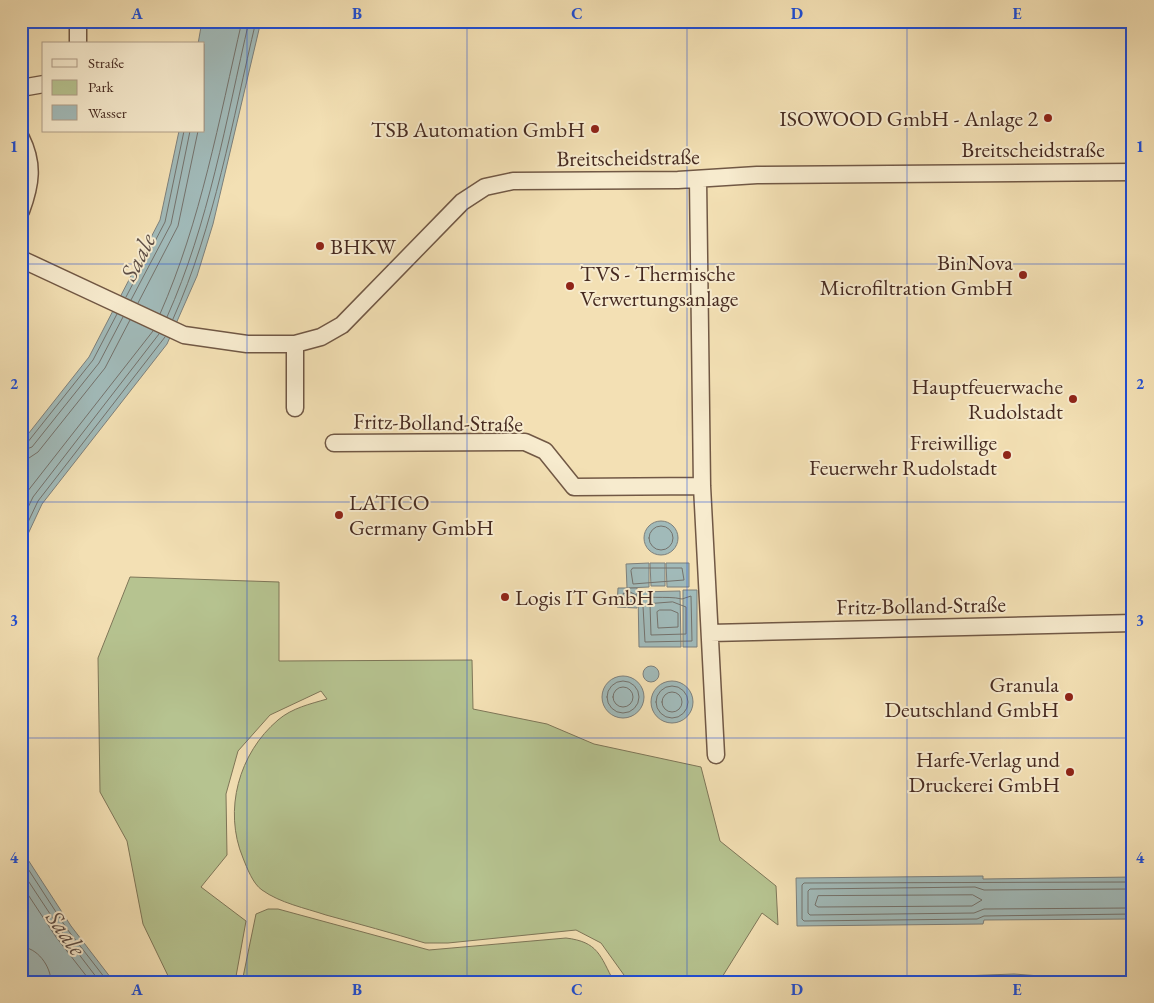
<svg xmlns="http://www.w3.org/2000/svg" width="1154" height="1003" font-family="'EB Garamond',serif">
<rect width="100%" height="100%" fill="#f3e0b4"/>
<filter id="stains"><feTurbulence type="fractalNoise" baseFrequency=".004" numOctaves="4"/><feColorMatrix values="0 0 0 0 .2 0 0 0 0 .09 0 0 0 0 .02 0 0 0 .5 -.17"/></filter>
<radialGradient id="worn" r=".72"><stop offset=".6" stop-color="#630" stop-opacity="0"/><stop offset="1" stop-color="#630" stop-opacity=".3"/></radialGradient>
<path fill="#b6c390" stroke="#7e7658" d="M 130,577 L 279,582 L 279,661 L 472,660 L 473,709 L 547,724 L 594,744 L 701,767 L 720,841 L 776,886 L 778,925 L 762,913 L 719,982 L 672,982 L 673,979 L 671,982 L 629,982 L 601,943 L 576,930 L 448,943 L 425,943 C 392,933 359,924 326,915 C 305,908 280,903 262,890 C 253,884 247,868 243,858 C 223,810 239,753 278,720 C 292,708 310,704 327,699 L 321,691 L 270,715 L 238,751 L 226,794 L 227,855 L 201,887 L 246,921 L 235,982 L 171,982 L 143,924 L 127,841 L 100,792 L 98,658 Z
M 268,909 L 278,909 L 429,950 L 566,938 C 598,942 600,955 614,982 L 242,982 L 256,914 Z"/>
<path fill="#a1bab9" stroke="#7d807c" d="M 202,21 L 261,21 L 213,224 L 197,276 L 167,344 L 42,504 L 21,549 L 21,443 L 89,357 L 160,220 L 179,131 L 204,131 L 204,44 L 198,44 Z
M644 538a17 17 0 1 1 34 0a17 17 0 1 1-34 0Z
M 649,563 L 649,587 L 627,588 L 637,588 L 637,608 L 617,607 L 618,588 L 627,588 L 626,564 Z
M 650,563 L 665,563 L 665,586 L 651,586 Z
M 666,563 L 689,563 L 689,587 L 667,587 Z
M 683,590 L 697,590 L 697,647 L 683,647 Z
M 680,591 L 681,647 L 639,647 L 638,592 Z
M643 674a8 8 0 1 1 16 0a8 8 0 1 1-16 0Z
M602 697a21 21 0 1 1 42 0a21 21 0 1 1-42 0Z
M651 702a21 21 0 1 1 42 0a21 21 0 1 1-42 0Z
M 21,849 L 71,926 L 114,982 L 33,982 L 21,962 Z
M 983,876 L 983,879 L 1133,877 L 1133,919 L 984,920 L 983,924 L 797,926 L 796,878 Z
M 1014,974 L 1118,982 L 894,982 L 909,978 Z"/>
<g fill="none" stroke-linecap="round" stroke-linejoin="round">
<path stroke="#74726c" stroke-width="1" d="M 126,297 L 165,222 L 184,131
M 131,300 L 171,224 L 190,131
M 138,303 L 178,226 L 198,131
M 160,314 C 201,221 219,120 242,21
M 167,317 C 209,223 226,121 249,21
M 173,319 C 215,225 232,122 256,21
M 21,445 L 27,443 L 93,360 L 117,314
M 21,451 L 32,447 L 99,363 L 123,317
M 21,459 L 29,458 L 38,452 L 105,368 L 130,320
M 21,503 L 27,492 L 153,331
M 21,522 L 33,497 L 159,334
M649 538a12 12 0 1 1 24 0a12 12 0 1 1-24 0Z
M 21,537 L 38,501 L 165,337
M 633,568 L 682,568 L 684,580 L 633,584 L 631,571 Z
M 630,592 C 644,601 666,595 682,599 L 691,596 L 692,641 L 645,642 L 643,606 L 639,603 L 623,601 L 623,594 Z
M 673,602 L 686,607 L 686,634 L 651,635 L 650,604 Z
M 660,610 L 671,610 L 678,613 L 678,627 L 658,628 L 657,612 Z
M607 697a16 16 0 1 1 32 0a16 16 0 1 1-32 0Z
M656 702a16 16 0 1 1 32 0a16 16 0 1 1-32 0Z
M613 697a10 10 0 1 1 20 0a10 10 0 1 1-20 0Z
M662 702a10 10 0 1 1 20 0a10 10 0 1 1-20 0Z
M 21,858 L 67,929 L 108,982
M 21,870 L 62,932 L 100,982
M 1133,882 L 804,883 L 802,885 L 802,919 L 804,921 L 977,919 L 984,916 L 1133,914
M 21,884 L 56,937 L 91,982
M 1133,889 L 984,890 L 975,887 L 810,889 L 808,891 L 808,913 L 810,915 L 974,913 L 984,909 L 1133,908
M 973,895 L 982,900 L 972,906 L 818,907 L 815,905 L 818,896 Z
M 21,947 C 37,947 51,966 51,982
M 938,982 L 1014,979 L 1061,982"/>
<defs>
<path id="minor" d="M 78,21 L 78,44
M 21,88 L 44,84
M 21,138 C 34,164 31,184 21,211
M 698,179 L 702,486 L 716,755
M 21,259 L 184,335 L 247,344 L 295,344 L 321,337 L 342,325 L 462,202 L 485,187 L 513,181 L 678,180 L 757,175 L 1133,172
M 295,344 L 295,408
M 334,443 L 525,442 L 545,451 L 574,487 L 702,486
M 710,633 L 1133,623"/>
</defs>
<use href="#minor" stroke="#715845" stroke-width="19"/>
<use href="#minor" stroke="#f7ebce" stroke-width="16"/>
</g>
<path fill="none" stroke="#1d4ed8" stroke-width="1" stroke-opacity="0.55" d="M 247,21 L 247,982M 467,21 L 467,982M 687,21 L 687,982M 907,21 L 907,982M 21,264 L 1133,264M 21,502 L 1133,502M 21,738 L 1133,738"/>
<g fill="#8f2418" stroke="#f7ebce" stroke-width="2">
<circle cx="1048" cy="118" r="5"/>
<circle cx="595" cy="129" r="5"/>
<circle cx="320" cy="246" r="5"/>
<circle cx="1023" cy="275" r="5"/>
<circle cx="570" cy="286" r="5"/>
<circle cx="1073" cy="399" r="5"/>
<circle cx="1007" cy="455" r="5"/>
<circle cx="339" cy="515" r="5"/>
<circle cx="505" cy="597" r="5"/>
<circle cx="1069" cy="697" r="5"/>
<circle cx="1070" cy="772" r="5"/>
</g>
<g text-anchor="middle" stroke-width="4" stroke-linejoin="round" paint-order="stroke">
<g font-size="22" fill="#462a20" stroke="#f7ebce" text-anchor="end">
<text x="1038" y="126">ISOWOOD GmbH - Anlage 2</text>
<text x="585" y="137">TSB Automation GmbH</text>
<text x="330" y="254" text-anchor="start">BHKW</text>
<text x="1013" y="270">BinNova<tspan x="1013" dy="25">Microfiltration GmbH</tspan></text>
<text x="580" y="281" text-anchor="start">TVS - Thermische<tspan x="580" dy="25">Verwertungsanlage</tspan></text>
<text x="1063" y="394">Hauptfeuerwache<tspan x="1063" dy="25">Rudolstadt</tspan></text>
<text x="997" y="450">Freiwillige<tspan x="997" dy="25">Feuerwehr Rudolstadt</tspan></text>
<text x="349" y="510" text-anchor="start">LATICO<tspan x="349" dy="25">Germany GmbH</tspan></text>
<text x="515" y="605" text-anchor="start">Logis IT GmbH</text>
<text x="1059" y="692">Granula<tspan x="1059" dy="25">Deutschland GmbH</tspan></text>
<text x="1060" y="767">Harfe-Verlag und<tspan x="1060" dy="25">Druckerei GmbH</tspan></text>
</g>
<g font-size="22" fill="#462a20" stroke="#f7ebce">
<text x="1033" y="157">Breitscheidstraße</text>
<text transform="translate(628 157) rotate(-1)" y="8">Breitscheidstraße</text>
<text transform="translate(438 422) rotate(1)" y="8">Fritz-Bolland-Straße</text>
<text transform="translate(921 605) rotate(-1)" y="8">Fritz-Bolland-Straße</text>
</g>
<g font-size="24" font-style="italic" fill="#5d4e46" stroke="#f7ebce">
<text transform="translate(138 257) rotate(-63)" y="8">Saale</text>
<text transform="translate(66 933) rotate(55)" y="8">Saale</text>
</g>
</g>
<rect width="1154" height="1003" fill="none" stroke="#f3e0b4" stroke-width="55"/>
<rect x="42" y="42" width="162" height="90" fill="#f7ebce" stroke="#b09e88"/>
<rect x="52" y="59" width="25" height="8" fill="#f7ebce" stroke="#b09e88"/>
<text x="88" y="68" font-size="15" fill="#462a20">Straße</text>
<rect x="52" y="80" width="25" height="15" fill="#b6c390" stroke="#b09e88"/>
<text x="88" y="92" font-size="15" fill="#462a20">Park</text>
<rect x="52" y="105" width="25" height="15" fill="#a1bab9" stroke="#b09e88"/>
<text x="88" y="118" font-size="15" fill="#462a20">Wasser</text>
<rect x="28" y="28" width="1098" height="948" fill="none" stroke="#1d4ed8" stroke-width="2"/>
<g font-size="16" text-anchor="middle" font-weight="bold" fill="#1d4ed8">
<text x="137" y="19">A</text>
<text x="357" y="19">B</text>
<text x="577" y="19">C</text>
<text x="797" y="19">D</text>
<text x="1017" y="19">E</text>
<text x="14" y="152">1</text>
<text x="1140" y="152">1</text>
<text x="14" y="389">2</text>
<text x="1140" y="389">2</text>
<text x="14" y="626">3</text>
<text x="1140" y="626">3</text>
<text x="14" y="863">4</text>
<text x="1140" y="863">4</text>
<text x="137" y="995">A</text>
<text x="357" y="995">B</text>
<text x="577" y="995">C</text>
<text x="797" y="995">D</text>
<text x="1017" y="995">E</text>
</g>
<rect width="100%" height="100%" filter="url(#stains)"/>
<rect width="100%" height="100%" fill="url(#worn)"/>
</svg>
